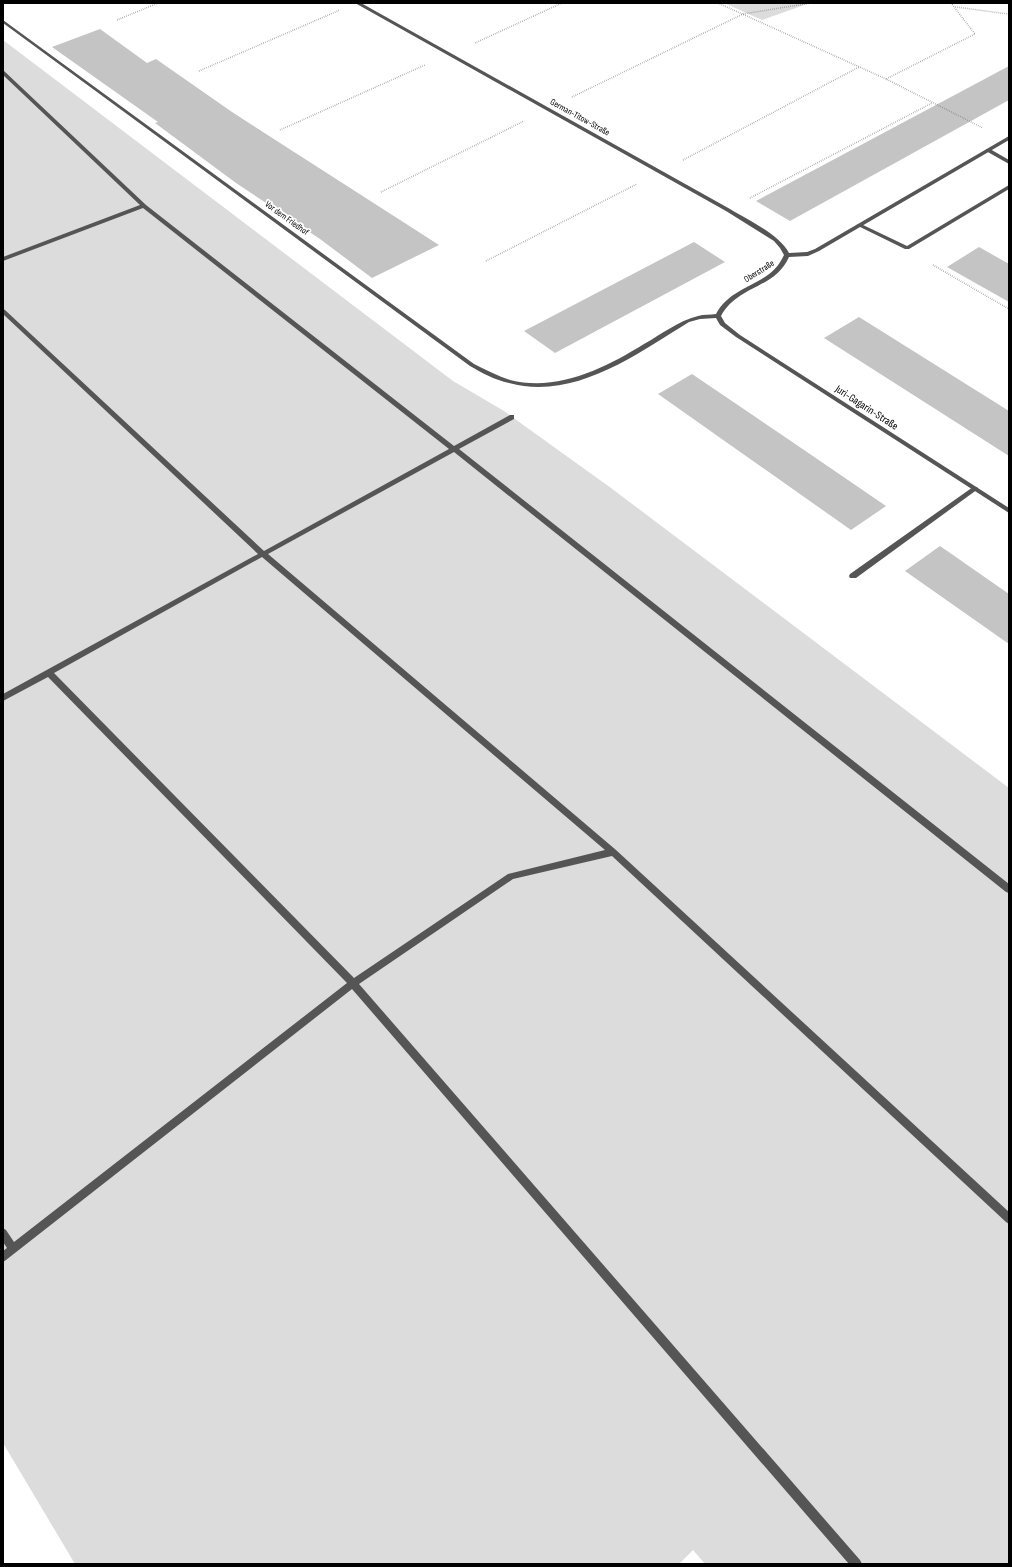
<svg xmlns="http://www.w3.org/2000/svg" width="1012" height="1567" font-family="'Sofia Sans Condensed',sans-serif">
<rect width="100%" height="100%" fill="#fff"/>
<path fill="#dcdcdc" d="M 724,3 L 810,3 L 762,20 Z
M 3,40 L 453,381 L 504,411 L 611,488 L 1009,788 L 1009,1564 L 705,1564 L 693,1550 L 679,1564 L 75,1564 L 3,1443 Z"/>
<path fill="#c4c4c4" d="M 100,29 L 147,63 L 156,59 L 232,112 L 439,245 L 372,278 L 320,239 L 236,183 L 155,123 L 158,122 L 52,47 Z
M 1009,66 L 1009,100 L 790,221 L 756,201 Z
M 694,242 L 725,262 L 555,353 L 524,331 Z
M 979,247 L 1009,264 L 1009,302 L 947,267 Z
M 859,317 L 1009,411 L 1009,456 L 824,338 Z
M 692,374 L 785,437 L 886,506 L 851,530 L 658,394 Z
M 940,546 L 1009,594 L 1009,644 L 905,571 Z"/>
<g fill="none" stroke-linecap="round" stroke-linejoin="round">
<path stroke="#777" stroke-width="1.5" stroke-dasharray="0.5 1.5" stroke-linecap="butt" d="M 718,3 L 886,79
M 951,3 L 975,34 L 886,79 L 983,128
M 955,7 L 1009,14
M 117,20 L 158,3
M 475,43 L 562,3
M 199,71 L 340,10
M 572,97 L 743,14 L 811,3
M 280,130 L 425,65
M 683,160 L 859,67
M 381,192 L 524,121
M 750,198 L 932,103
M 486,261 L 637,184
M 933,265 L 1009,309"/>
<path fill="#555" fill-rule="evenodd" d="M 986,149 L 990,149 L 1009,160 L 1009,164 L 986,151 Z
M 1009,185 L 1009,189 L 909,249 L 905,249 L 856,225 L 861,224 L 907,246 Z
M 973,487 L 977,487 L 978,489 L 856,578 L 850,578 L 849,576 L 850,574 Z"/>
<path fill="#555" fill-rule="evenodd" d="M 355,3 L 361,3 L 730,209 C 748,220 780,235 789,253 L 807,252 L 815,249 L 1009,136 L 1009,140 L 819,251 L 808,256 L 789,257 C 775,289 738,285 721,316 L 725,323 L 740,335 L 1009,508 L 1009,513 L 736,337 L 720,325 L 716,318 L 700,319 L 689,322 C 637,354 574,401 509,383 C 495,380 482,373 470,366 L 3,23 L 3,20 L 474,364 C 486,370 498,376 510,380 C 558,392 605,368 644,344 C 662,334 678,321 698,316 C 704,314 710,315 716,314 C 733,283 770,287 784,255 L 780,248 L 774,241 L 726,211 Z
M 3,70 L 146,205 L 454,446 L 510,415 L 514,415 L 514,419 L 459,449 L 1009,884 L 1009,893 L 1006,892 L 454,452 L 268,554 L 616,850 L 1009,1212 L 1009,1224 L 1006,1222 L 612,856 L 513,879 L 359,984 L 860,1560 L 862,1564 L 849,1564 L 352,989 L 6,1260 L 3,1262 L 3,1251 L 7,1248 L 3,1242 L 3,1228 L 6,1230 L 14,1242 L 347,983 L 48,677 L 3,701 L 3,694 L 258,554 L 3,314 L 3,309 L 5,310 L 264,551 L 449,449 L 143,208 L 3,261 L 3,257 L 140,205 L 3,75 ZM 262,557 L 605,850 L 508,874 L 354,978 L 54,673 Z"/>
</g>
<g text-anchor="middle" stroke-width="3.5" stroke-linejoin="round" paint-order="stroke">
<g font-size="9" fill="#000" stroke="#fff">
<text transform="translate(580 117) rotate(29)" y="3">German-Titow-Straße</text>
<text transform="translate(287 218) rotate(36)" y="3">Vor dem Friedhof</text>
<text transform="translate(759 271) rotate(-32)" y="3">Oberstraße</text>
</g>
<g font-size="11" fill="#000" stroke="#fff">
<text transform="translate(867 407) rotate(33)" y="4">Juri-Gagarin-Straße</text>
</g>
</g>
<rect width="1012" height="1567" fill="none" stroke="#000000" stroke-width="8"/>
</svg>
